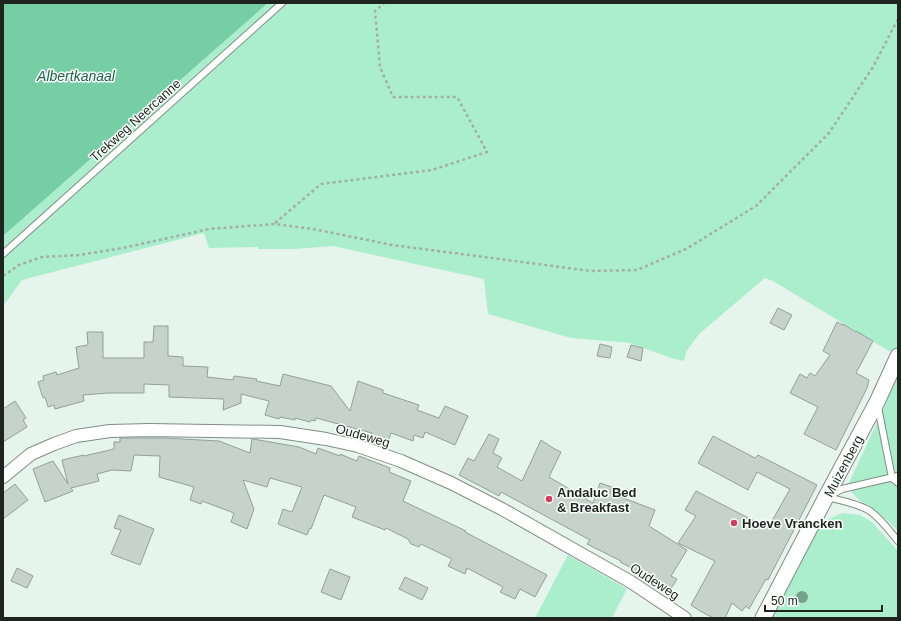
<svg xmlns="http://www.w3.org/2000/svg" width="901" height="621" font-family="Arial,sans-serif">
<rect width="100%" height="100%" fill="#e5f4ec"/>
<path fill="#abeecc" d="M 268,3 L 898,3 L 898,354 L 889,351 L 773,281 L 765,278 L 699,334 L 686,352 L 684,361 L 671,358 L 630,343 L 571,338 L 488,314 L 484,279 L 333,246 L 294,249 L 258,249 L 258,247 L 209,248 L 204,233 L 22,280 L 3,306 L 3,236 Z
M 898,373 L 898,531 L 889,522 L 869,505 L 860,501 L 847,487 L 888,399 L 889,390 Z
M 842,513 L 860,515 L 872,522 L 898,551 L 898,618 L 772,618 L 822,522 Z
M 568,555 L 627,589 L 612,618 L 535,618 Z"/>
<path fill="#76cea5" d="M 3,3 L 268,3 L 3,236 Z"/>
<path fill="#c5d3cc" stroke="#93a099" d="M 778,308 L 792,315 L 784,330 L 770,323 Z
M 837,322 L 843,325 L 843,324 L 856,332 L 856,331 L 873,341 L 856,373 L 869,380 L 867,388 L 836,450 L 804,434 L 818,407 L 790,393 L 800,374 L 807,378 L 810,373 L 815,376 L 830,355 L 823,351 Z
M 154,326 L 168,326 L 168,356 L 183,357 L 183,366 L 208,367 L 207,377 L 233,380 L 234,376 L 257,379 L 256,381 L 280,386 L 283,374 L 331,386 L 350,411 L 358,381 L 383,390 L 383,393 L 419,405 L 417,410 L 439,418 L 445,406 L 468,416 L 455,445 L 425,432 L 423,438 L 414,435 L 413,441 L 391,433 L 388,442 L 371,437 L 372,433 L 316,418 L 315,421 L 311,420 L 310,422 L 295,418 L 295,420 L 280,417 L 279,419 L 265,415 L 269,401 L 241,394 L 241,403 L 223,410 L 224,399 L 169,397 L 169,385 L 144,384 L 144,393 L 108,393 L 83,395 L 84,401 L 55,409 L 54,405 L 48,407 L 45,397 L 43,398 L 38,382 L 44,380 L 43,376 L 56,372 L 57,375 L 79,368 L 76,347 L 88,345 L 87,332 L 103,332 L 103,358 L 144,358 L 144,342 L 153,342 Z
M 600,344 L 612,347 L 610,358 L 597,356 Z
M 631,345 L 643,348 L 641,361 L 627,357 Z
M 15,401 L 26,418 L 23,420 L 27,427 L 3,442 L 3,409 Z
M 489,434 L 499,439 L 493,453 L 502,458 L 497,467 L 522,481 L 541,440 L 553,448 L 561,452 L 549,477 L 593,503 L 600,483 L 612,487 L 610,493 L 655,510 L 649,526 L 687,550 L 671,576 L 677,579 L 668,593 L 628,566 L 620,562 L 621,561 L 587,544 L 590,540 L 501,492 L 499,496 L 459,475 L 468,458 L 474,461 Z
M 713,436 L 755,458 L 758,455 L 817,485 L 768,580 L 766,579 L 749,609 L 746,606 L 742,611 L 732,603 L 725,618 L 713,618 L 700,611 L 691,605 L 715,561 L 678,543 L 696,516 L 685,510 L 696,491 L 768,528 L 790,489 L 757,472 L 748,490 L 698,463 Z
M 120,438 L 165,438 L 219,441 L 250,453 L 252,439 L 253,439 L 299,447 L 316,454 L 318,448 L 340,456 L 340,454 L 357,461 L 359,456 L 390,468 L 389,472 L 411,481 L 403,501 L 466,531 L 465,532 L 547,575 L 535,597 L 520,589 L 515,599 L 500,592 L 503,587 L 467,568 L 465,574 L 448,566 L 452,559 L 421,544 L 419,547 L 411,544 L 408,539 L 386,528 L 385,530 L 352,517 L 356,507 L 324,495 L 311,529 L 310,528 L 307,535 L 278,524 L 283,509 L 292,512 L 302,487 L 270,478 L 267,487 L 243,480 L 254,509 L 247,529 L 231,522 L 234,513 L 202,501 L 201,504 L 190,500 L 194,487 L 159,477 L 160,456 L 134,455 L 131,471 L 112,470 L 97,474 L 99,481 L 71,488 L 73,491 L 45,502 L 33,469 L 53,461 L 68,484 L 62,460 L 84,455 L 84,456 L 114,449 L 114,442 L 120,442 Z
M 15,484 L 28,500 L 3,519 L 3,493 Z
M 119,515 L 154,529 L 140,565 L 111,554 L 121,530 L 114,528 Z
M 17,568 L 33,576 L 27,588 L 11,581 Z
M 330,569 L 350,577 L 341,600 L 321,592 Z
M 405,577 L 428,588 L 422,600 L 399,589 Z"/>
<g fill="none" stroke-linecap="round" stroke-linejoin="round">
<defs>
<path id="service" d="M 3,254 L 282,3
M 878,407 L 892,478 L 898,483
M 831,495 L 842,489 L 898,476
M 827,497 C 839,500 860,504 870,511 C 881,519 889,530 898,541"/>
<path id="minor" d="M 3,477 L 31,454 L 54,444 L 76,436 L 110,431 L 149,430 L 280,432 L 326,439 L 358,446 L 401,461 L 451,483 L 502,509 L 631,582 L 685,618"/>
<path id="tertiary" d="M 763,618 L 826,497 L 877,402 L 898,356"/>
</defs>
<use href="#service" stroke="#808d85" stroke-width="8"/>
<use href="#minor" stroke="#808d85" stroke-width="14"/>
<use href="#tertiary" stroke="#808d85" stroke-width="17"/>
<path stroke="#a2aea8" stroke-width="2.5" stroke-dasharray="3 3" stroke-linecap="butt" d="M 275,223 L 321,184 L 432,170 L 487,152 L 457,97 L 393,97 L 380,67 L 375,11 L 384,3
M 3,276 L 19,265 L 42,257 L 79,255 L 123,248 L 209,229 L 275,224 L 313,229 L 392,245 L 591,271 L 637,270 L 686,249 L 756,206 L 829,133 L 873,67 L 898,19"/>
<use href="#service" stroke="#fff" stroke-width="6"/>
<use href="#minor" stroke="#fff" stroke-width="12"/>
<use href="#tertiary" stroke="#fff" stroke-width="15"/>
</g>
<circle fill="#75a18e" cx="802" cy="597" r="6"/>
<g fill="#d1415f" stroke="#f9fffb" stroke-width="1.5">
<circle cx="549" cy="499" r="4"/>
<circle cx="734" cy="523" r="4"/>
</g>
<g text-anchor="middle" stroke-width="3" stroke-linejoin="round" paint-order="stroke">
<g font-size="13" fill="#1f2421" stroke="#f9fffb">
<text transform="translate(135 120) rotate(-42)" y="5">Trekweg Neercanne</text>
<text transform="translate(363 435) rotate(16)" y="5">Oudeweg</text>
<text transform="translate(843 466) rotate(-62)" y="5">Muizenberg</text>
<text transform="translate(655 581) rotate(33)" y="5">Oudeweg</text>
</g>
<g font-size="13" font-weight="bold" fill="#1f2421" stroke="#f9fffb" text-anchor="start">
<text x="557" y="497">Andaluc Bed<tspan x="557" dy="15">&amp; Breakfast</tspan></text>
<text x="742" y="528">Hoeve Vrancken</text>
</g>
<g font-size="14" font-style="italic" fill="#216348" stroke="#f9fffb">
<text x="76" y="81">Albertkanaal</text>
</g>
</g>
<rect width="901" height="621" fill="none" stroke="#1f2421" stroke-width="8"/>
<path d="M765 605v6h117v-6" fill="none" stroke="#1f2421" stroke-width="2"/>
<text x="771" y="605" font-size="12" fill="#1f2421" stroke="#f9fffb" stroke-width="3" paint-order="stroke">50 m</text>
</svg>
